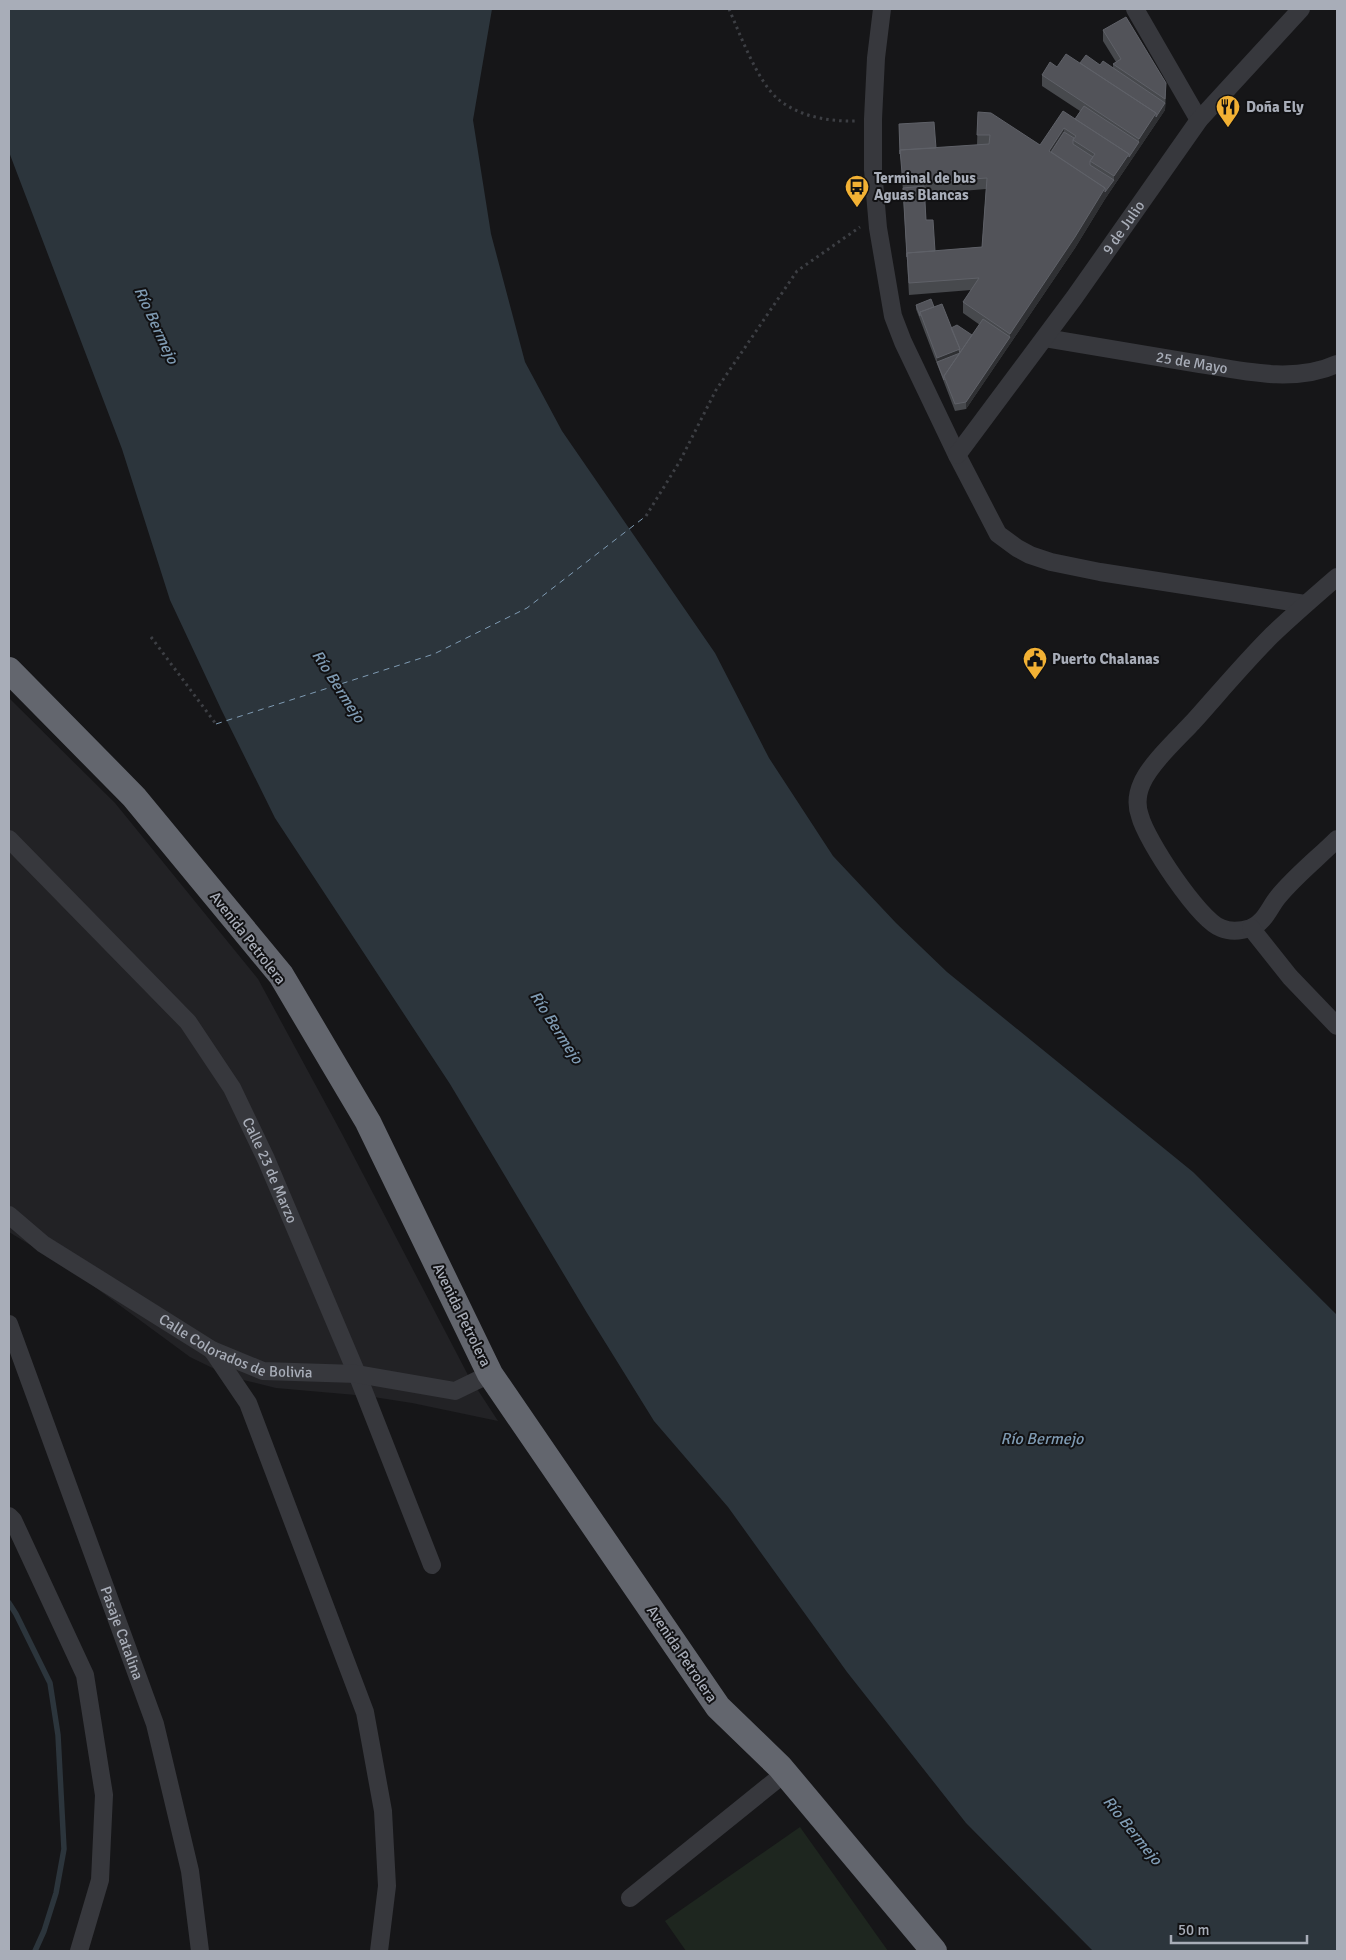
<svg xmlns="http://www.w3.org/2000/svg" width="1346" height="1960" font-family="Signika,sans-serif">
<rect width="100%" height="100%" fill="#161618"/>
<path fill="#222225" d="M 9,698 L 115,803 L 258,979 L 341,1132 L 468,1375 L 498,1421 L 412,1403 L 367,1396 L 276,1388 L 231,1377 L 190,1357 L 73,1271 L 9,1232 Z"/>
<path fill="#1e261f" d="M 800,1827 L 888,1951 L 686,1951 L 665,1921 Z"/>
<path fill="#2c353c" d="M 9,9 L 492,9 L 473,120 L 491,234 L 525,362 L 562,431 L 715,653 L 769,758 L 833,856 L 896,923 L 947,972 L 1193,1172 L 1337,1315 L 1337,1951 L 1093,1951 L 966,1823 L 847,1672 L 728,1507 L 654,1421 L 587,1313 L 450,1084 L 275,818 L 221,709 L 170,600 L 122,449 L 9,152 Z"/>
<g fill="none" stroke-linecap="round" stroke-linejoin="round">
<path stroke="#2c353c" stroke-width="5.5" d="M 9,1603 L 16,1614 L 50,1683 L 58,1735 L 64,1849 L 56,1893 L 44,1931 L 35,1951"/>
<path stroke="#7f9bb3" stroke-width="1" stroke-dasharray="6 5" stroke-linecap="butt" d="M 216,724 L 434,654 L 527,608 L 646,516"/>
<path stroke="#3d3f44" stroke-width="3" stroke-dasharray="2.5 4" stroke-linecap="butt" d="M 729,9 C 740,34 757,81 778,99 C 799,117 831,122 858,121
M 646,516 L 680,461 L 716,390 L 797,271 L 860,227
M 151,637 L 216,724"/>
<g stroke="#37383d" stroke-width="18">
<path d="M 882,9 L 876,58 L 873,119 L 873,170 L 878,228 L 893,316 L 903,342 L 957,455 L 998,534 L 1017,548 L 1030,555 L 1051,562 L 1100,572 L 1305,604"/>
<path d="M 1135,9 L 1199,120"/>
<path id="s1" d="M 1045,338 C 1093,346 1140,354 1188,362 C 1235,369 1291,385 1337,364"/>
<path id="s2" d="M 957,455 L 1074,298 L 1199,120 L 1301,9"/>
<path d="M 1337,577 C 1315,596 1293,615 1272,635 C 1244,663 1219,693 1193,722 C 1178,738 1150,764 1142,783 C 1137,794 1136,805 1140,816 C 1146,840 1199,920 1221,928 C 1230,932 1241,931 1251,928 C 1265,922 1269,908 1278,897 C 1295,876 1318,858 1337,839"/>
<path id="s3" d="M 9,839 L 188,1022 L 232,1088 L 266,1159 L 357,1374 L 432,1565"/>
<path d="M 1251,928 L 1290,977 L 1337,1026"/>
<path id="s4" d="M 9,1215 L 43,1244 L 212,1350 L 263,1371 L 357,1374 L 455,1391 L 490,1374"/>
<path id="s5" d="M 9,1324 L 155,1724 L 190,1871 L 200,1951"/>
<path d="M 212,1350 L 248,1403 L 365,1712 L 383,1811 L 387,1886 L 379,1951"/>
<path d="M 9,1516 L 13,1520 L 85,1675 L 104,1795 L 100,1880 L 79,1951"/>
<path d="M 630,1898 L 785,1773"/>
</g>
<path stroke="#63666e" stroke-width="26" d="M 9,670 L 134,797 L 281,975 L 368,1122 L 490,1374 L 718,1707 L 780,1767 L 934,1951"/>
</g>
<path fill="#47494d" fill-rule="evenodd" d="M 1103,30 L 1166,94 L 1165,110 L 1105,199 L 1075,248 L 966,409 L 955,411 L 916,309 L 916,305 L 934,307 L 951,328 L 972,335 L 980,325 L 963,313 L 963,302 L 971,290 L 909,295 L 899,124 L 936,148 L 977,145 L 978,112 L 1040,145 L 1075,119 L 1080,111 L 1042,86 L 1042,75 L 1057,67 L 1080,63 L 1100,65 L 1113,68 L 1113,64 L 1116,62 L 1103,41 ZM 986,189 L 982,247 L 935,251 L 926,220 L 925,194 Z"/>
<path fill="#2f3033" d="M 1166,83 L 1165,110 L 1105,199 L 1075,248 L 966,409 L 966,402 L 1010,337 L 1010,334 L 1105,188 L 1114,180 L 1114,176 L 1129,154 L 1139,142 L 1139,139 L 1156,113 L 1165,103 Z
M 1064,128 L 1064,140 L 1053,157 L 1049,151 Z
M 960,349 L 960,357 L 946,381 L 937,362 L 937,358 Z"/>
<path fill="#525359" stroke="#5f6168" d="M 1126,17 L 1166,83 L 1165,99 L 1113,64 L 1121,59 L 1103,30 Z
M 1066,54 L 1156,113 L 1139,139 L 1042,75 L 1050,62 L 1057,67 Z
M 1086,55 L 1100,65 L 1103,61 L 1165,103 L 1156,117 L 1156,113 L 1080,63 Z
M 1084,106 L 1139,142 L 1129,157 L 1129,154 L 1075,119 Z
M 1063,111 L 1129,154 L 1114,176 L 1090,161 L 1095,154 L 1073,140 L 1076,136 L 1064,128 L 1049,151 L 1105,188 L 1075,237 L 1010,334 L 963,302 L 979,278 L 909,283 L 907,253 L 982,247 L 987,178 L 903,184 L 900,150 L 989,144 L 990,135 L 977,135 L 978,112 L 991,113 L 1040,145 Z
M 934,122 L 936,148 L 900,150 L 900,154 L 899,124 Z
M 1064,132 L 1074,138 L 1073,140 L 1073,144 L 1093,157 L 1090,161 L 1090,165 L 1114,180 L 1105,192 L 1105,188 L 1051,152 Z
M 924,186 L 926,220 L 933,220 L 935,251 L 907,253 L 907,257 L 903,188 Z
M 931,299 L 934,307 L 920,312 L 920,316 L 916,305 Z
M 942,304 L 960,349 L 937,358 L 920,312 Z
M 983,319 L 1010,337 L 966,402 L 955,404 L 944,376 Z
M 957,325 L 972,335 L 944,376 L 944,380 L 937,362 L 960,353 L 959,350 L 960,349 L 951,328 Z"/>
<defs>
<symbol id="restaurant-pin" viewBox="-11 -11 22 30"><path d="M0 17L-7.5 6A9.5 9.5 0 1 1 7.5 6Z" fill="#f2b134" stroke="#111113"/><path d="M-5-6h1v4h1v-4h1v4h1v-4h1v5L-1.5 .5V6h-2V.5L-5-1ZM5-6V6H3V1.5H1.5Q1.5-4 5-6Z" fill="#111"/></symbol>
<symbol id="bus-pin" viewBox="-11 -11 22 30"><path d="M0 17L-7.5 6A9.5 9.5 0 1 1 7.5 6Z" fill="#f2b134" stroke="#111113"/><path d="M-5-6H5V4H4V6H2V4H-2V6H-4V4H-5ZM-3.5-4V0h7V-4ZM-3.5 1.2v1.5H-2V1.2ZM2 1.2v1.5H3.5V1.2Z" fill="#111"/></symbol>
<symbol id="civic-pin" viewBox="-11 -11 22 30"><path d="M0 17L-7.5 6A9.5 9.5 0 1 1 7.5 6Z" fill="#f2b134" stroke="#111113"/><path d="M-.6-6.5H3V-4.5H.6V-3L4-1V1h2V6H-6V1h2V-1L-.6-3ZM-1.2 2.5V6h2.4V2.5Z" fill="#111"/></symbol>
</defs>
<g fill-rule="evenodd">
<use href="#restaurant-pin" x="1214" y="93" width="28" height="38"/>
<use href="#bus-pin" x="843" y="173" width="28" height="38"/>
<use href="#civic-pin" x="1021" y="645" width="28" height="38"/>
</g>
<g text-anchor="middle" stroke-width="4" stroke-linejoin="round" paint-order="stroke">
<g font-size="15" font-weight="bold" fill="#a8adb8" stroke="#111113" text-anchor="start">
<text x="1246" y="112">Doña Ely</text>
<text x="874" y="183">Terminal de bus<tspan x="874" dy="17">Aguas Blancas</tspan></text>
<text x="1052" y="664">Puerto Chalanas</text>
</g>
<g font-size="15" fill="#a8adb8" stroke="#111113">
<text dy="5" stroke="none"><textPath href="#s2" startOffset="282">9 de Julio</textPath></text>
<text dy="5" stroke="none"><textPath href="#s1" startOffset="149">25 de Mayo</textPath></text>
<text transform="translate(248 938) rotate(52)" y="5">Avenida Petrolera</text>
<text dy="5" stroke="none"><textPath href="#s3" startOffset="426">Calle 23 de Marzo</textPath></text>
<text transform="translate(462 1315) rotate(64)" y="5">Avenida Petrolera</text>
<text dy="5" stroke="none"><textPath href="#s4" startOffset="266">Calle Colorados de Bolivia</textPath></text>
<text dy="5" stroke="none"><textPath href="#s5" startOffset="329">Pasaje Catalina</textPath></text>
<text transform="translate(682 1654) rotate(56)" y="5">Avenida Petrolera</text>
</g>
<g font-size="16" font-style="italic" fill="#7f9bb3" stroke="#111113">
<text transform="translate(157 325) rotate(65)" y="6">Río Bermejo</text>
<text transform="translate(339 686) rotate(57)" y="6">Río Bermejo</text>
<text transform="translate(557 1027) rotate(57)" y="6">Río Bermejo</text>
<text x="1042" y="1444">Río Bermejo</text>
<text transform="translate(1133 1830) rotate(51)" y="6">Río Bermejo</text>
</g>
</g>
<rect width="1346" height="1960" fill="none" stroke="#a8adb8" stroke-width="20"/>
<path d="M1171 1935v8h136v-8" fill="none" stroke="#a8adb8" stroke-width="2.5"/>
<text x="1178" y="1935" font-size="15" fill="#a8adb8" stroke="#111113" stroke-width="4" paint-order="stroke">50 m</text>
</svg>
